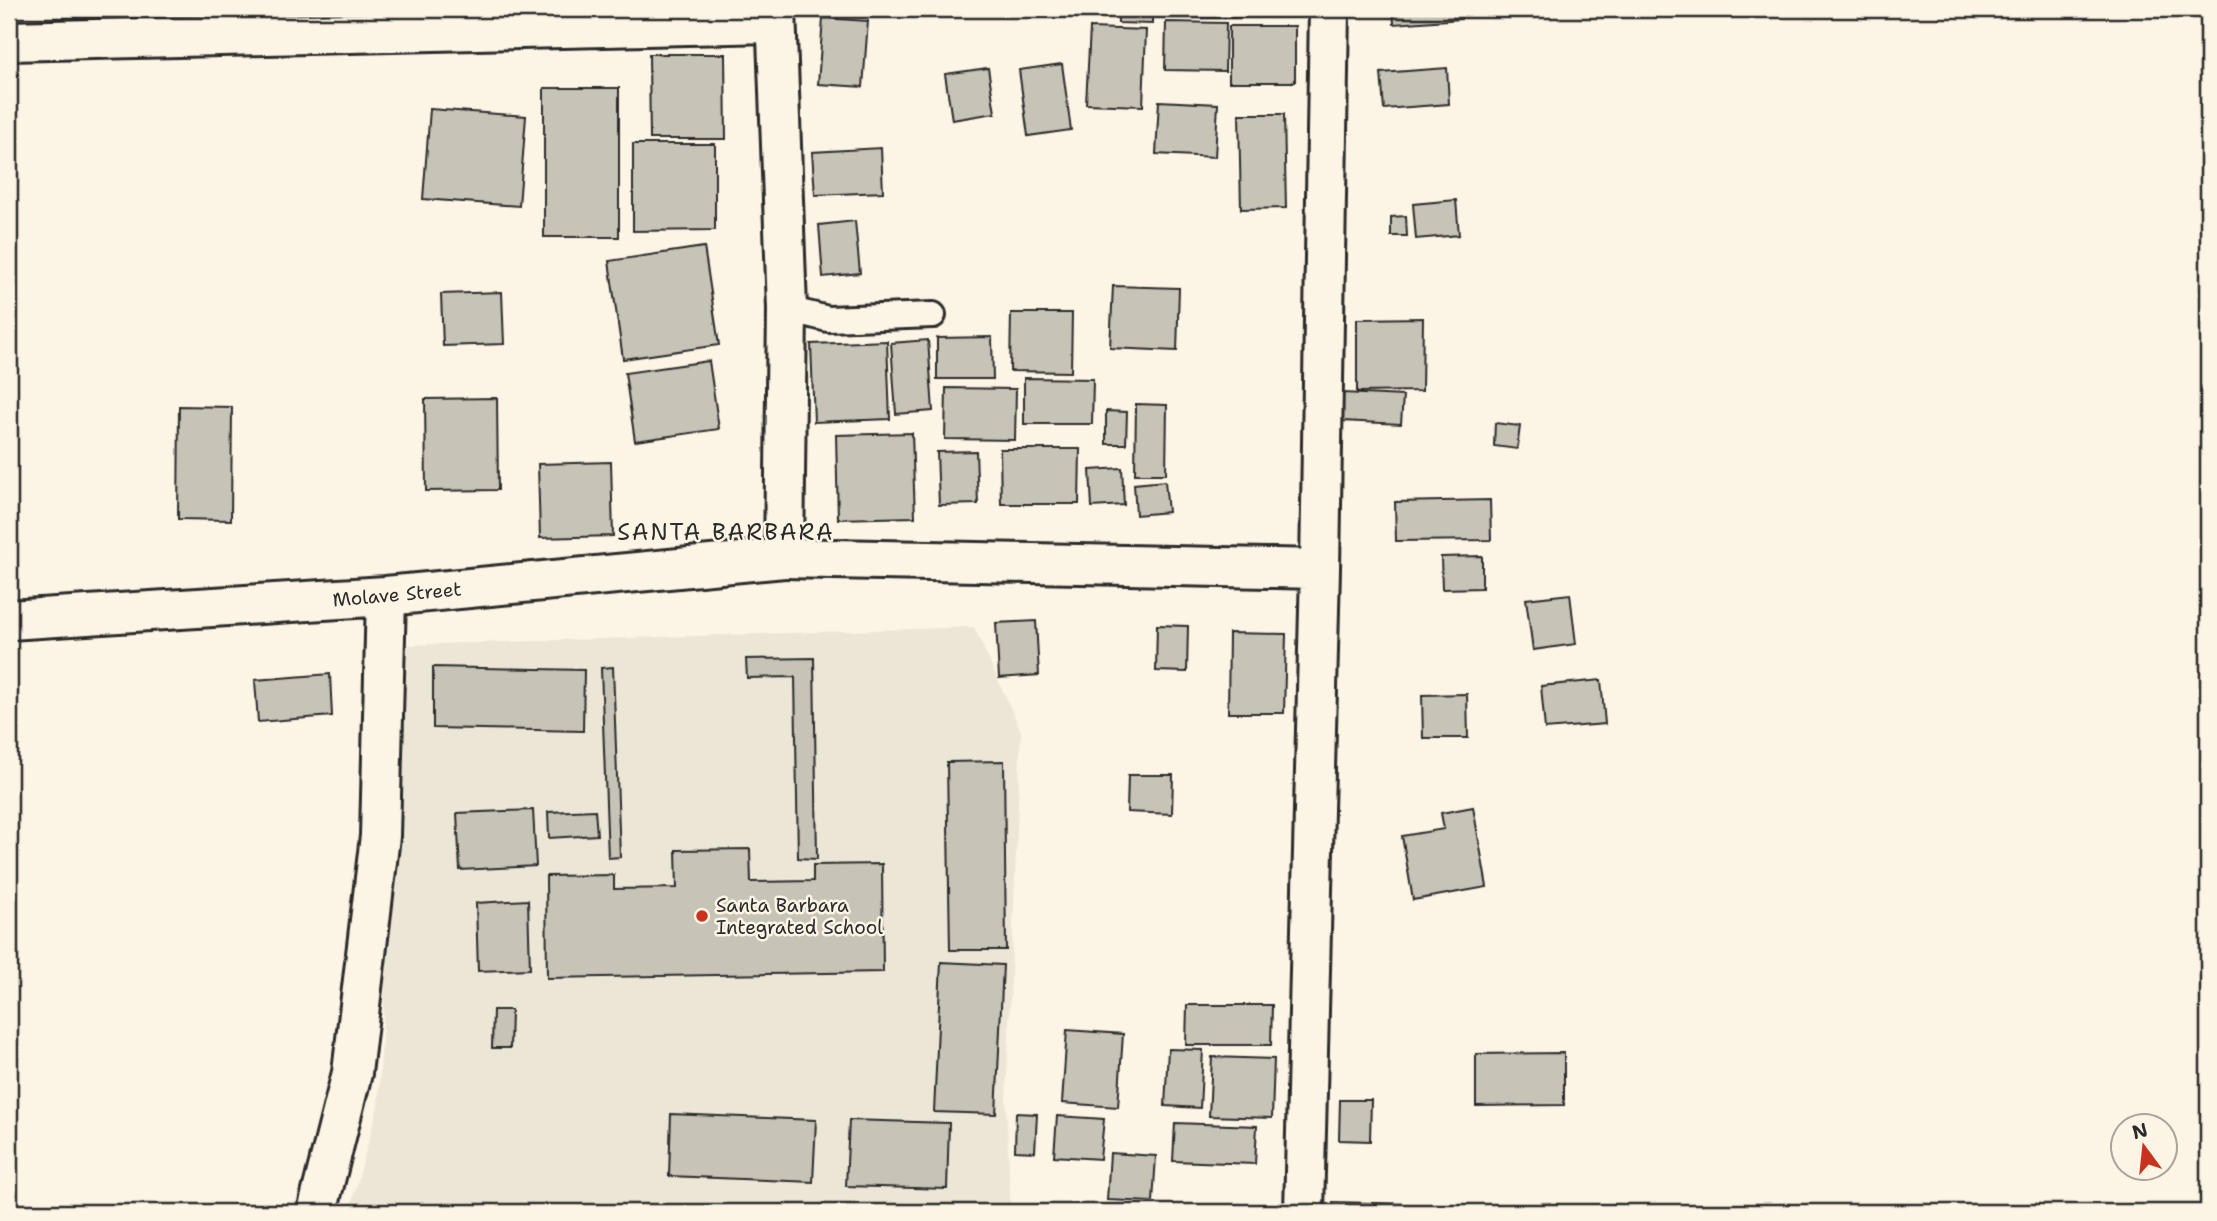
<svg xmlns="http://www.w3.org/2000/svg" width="2217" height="1221" font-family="'Shantell Sans',sans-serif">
<rect width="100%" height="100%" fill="#fcf5e5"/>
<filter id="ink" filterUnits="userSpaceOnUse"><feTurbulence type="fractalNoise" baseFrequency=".0143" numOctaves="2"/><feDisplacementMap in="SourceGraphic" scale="14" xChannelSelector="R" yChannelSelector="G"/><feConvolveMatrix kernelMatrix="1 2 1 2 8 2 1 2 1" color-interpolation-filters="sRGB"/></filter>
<g filter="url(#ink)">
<path fill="#ece6d7" d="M 974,627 L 1021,731 L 1006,1101 L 1011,1212 L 351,1206 L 378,1106 L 406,645 Z"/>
<path fill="#c8c3b7" stroke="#2b2b2b" stroke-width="2" d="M 1118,9 L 1152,9 L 1152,24 L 1118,23 Z
M 1165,9 L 1296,9 L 1296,17 L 1164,18 Z
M 1393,9 L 1461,9 L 1461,19 L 1394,24 Z
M 823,18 L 868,21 L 863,87 L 818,84 Z
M 1166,22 L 1226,23 L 1225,71 L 1165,70 Z
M 1229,26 L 1295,26 L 1295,82 L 1229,82 Z
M 1090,28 L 1146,30 L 1143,106 L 1086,104 Z
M 649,54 L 725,54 L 726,139 L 650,139 Z
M 1062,64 L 1071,130 L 1028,136 L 1019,70 Z
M 988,68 L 995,113 L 952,120 L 945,74 Z
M 1447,68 L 1449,104 L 1384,109 L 1381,73 Z
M 544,88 L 619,88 L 619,237 L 544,237 Z
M 1159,101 L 1218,104 L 1215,157 L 1156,154 Z
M 430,109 L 526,116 L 519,206 L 423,199 Z
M 1239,114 L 1284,114 L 1286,208 L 1241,209 Z
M 633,144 L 715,144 L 715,230 L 633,231 Z
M 881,148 L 883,192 L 815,195 L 812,152 Z
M 1456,200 L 1459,235 L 1416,239 L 1413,204 Z
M 1406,216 L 1407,236 L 1391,236 L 1391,217 Z
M 855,221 L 860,273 L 823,277 L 819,225 Z
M 704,247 L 719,345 L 623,359 L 609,261 Z
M 1113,286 L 1179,288 L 1177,351 L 1110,348 Z
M 502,292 L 504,344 L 443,346 L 441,294 Z
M 1011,313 L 1072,313 L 1071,372 L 1010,371 Z
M 1423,318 L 1422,391 L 1357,392 L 1357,319 Z
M 992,337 L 993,379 L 937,379 L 937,338 Z
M 928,340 L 933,411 L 896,414 L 891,343 Z
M 887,341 L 890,419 L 814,422 L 811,344 Z
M 709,361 L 719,429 L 635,441 L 625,373 Z
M 1024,378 L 1093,379 L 1092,424 L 1024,424 Z
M 946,388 L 1016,389 L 1015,440 L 945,439 Z
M 1343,393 L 1403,396 L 1401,424 L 1342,421 Z
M 497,398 L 498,490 L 426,491 L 425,399 Z
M 1136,404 L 1167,405 L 1166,474 L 1135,474 Z
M 179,406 L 232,407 L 231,520 L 178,519 Z
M 1106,411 L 1127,412 L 1126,444 L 1106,444 Z
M 1495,423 L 1520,426 L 1517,449 L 1494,446 Z
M 912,433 L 915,517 L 838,519 L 836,435 Z
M 1000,449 L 1080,449 L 1079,504 L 1001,504 Z
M 976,451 L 978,504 L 939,505 L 937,452 Z
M 611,462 L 613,536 L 540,538 L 538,464 Z
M 1122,468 L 1124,505 L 1092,507 L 1090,470 Z
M 1165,481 L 1168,512 L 1136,515 L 1134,484 Z
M 1490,500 L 1491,540 L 1396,541 L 1395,502 Z
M 1482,556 L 1482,588 L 1442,589 L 1441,557 Z
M 1570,594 L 1576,644 L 1533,650 L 1526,599 Z
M 1036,621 L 1039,675 L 999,678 L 996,623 Z
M 1157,625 L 1188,626 L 1187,672 L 1156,671 Z
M 1229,633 L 1286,634 L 1284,713 L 1228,713 Z
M 814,658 L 817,859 L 798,858 L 795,677 L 747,678 L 746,659 Z
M 433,667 L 584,670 L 583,731 L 433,728 Z
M 613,667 L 620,857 L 608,858 L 601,668 Z
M 330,674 L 332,716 L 258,722 L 255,680 Z
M 1601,680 L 1605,724 L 1545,729 L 1541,686 Z
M 1467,694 L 1468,738 L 1423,738 L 1422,695 Z
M 1004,761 L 1006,950 L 950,950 L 947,762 Z
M 1128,775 L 1173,775 L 1172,814 L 1127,812 Z
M 1473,807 L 1487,887 L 1413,900 L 1402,836 L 1444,829 L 1441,813 Z
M 533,810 L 536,866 L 460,870 L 457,813 Z
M 595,810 L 597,835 L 549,838 L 548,812 Z
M 750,849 L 751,882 L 813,881 L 813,865 L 882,864 L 883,972 L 547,978 L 546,876 L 614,875 L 614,889 L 677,888 L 676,850 Z
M 528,900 L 530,969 L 478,971 L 476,903 Z
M 941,962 L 1003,965 L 996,1114 L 934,1112 Z
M 1187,1005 L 1272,1005 L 1271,1045 L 1186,1045 Z
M 493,1010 L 511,1010 L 510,1048 L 492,1048 Z
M 1067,1030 L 1123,1034 L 1118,1107 L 1062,1103 Z
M 1168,1049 L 1203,1050 L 1200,1108 L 1165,1106 Z
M 1564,1053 L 1564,1105 L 1476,1106 L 1476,1054 Z
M 1212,1057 L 1274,1059 L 1272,1118 L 1209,1116 Z
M 1340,1100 L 1371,1100 L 1370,1141 L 1339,1140 Z
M 1016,1113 L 1037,1114 L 1035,1152 L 1015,1151 Z
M 671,1114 L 816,1120 L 813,1182 L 669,1176 Z
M 1057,1116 L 1104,1119 L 1100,1159 L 1054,1156 Z
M 849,1120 L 949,1123 L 947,1189 L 846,1186 Z
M 1175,1123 L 1257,1126 L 1255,1164 L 1173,1161 Z
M 1110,1153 L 1156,1156 L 1153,1202 L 1107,1200 Z
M 1333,1202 L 1406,1204 L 1406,1212 L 1332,1212 Z
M 1550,1203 L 1550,1212 L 1519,1212 L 1519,1205 Z
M 1411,1209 L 1450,1210 L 1450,1212 L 1411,1212 Z"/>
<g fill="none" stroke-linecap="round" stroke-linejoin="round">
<defs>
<path id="lane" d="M 787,309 L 828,319 L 933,315"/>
<path id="street" d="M 9,41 L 776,23
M 784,558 L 1320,569
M 1304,1212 L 1320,569 L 1329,9"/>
<path id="secondary" d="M 9,620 L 386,596 L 784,558 L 787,309 L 776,9
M 317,1212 L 352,1073 L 380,836 L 386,596"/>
</defs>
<use href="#lane" stroke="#2b2b2b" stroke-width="30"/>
<use href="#street" stroke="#2b2b2b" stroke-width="44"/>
<use href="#secondary" stroke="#2b2b2b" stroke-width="44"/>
<use href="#lane" stroke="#fcf5e5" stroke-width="24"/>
<use href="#street" stroke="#fcf5e5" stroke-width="38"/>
<use href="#secondary" stroke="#fcf5e5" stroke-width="38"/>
</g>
</g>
<circle fill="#c8321e" stroke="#fcf5e5" stroke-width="2.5" cx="702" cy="916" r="7"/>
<g text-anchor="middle" stroke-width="5" stroke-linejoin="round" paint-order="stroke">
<g font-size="19" fill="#2b2b2b" stroke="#fcf5e5">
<text transform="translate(397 594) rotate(-5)" y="7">Molave Street</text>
</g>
<g font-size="19" fill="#2b2b2b" stroke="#fcf5e5" text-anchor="start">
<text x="716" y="912">Santa Barbara<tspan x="716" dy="22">Integrated School</tspan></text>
</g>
<g font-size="23" letter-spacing="2" fill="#2b2b2b" stroke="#fcf5e5">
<text x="726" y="540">SANTA BARBARA</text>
</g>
</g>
<rect width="2217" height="1221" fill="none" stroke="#fcf5e5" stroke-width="35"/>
<rect x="18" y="18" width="2182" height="1186" fill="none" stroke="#2b2b2b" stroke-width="2.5" filter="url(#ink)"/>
<g transform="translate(2144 1147) rotate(345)"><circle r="33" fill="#fcf5e5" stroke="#a8a49b" stroke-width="2"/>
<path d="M0-5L12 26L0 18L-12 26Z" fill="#c8321e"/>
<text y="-10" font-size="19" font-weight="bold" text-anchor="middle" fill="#2b2b2b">N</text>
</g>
</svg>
